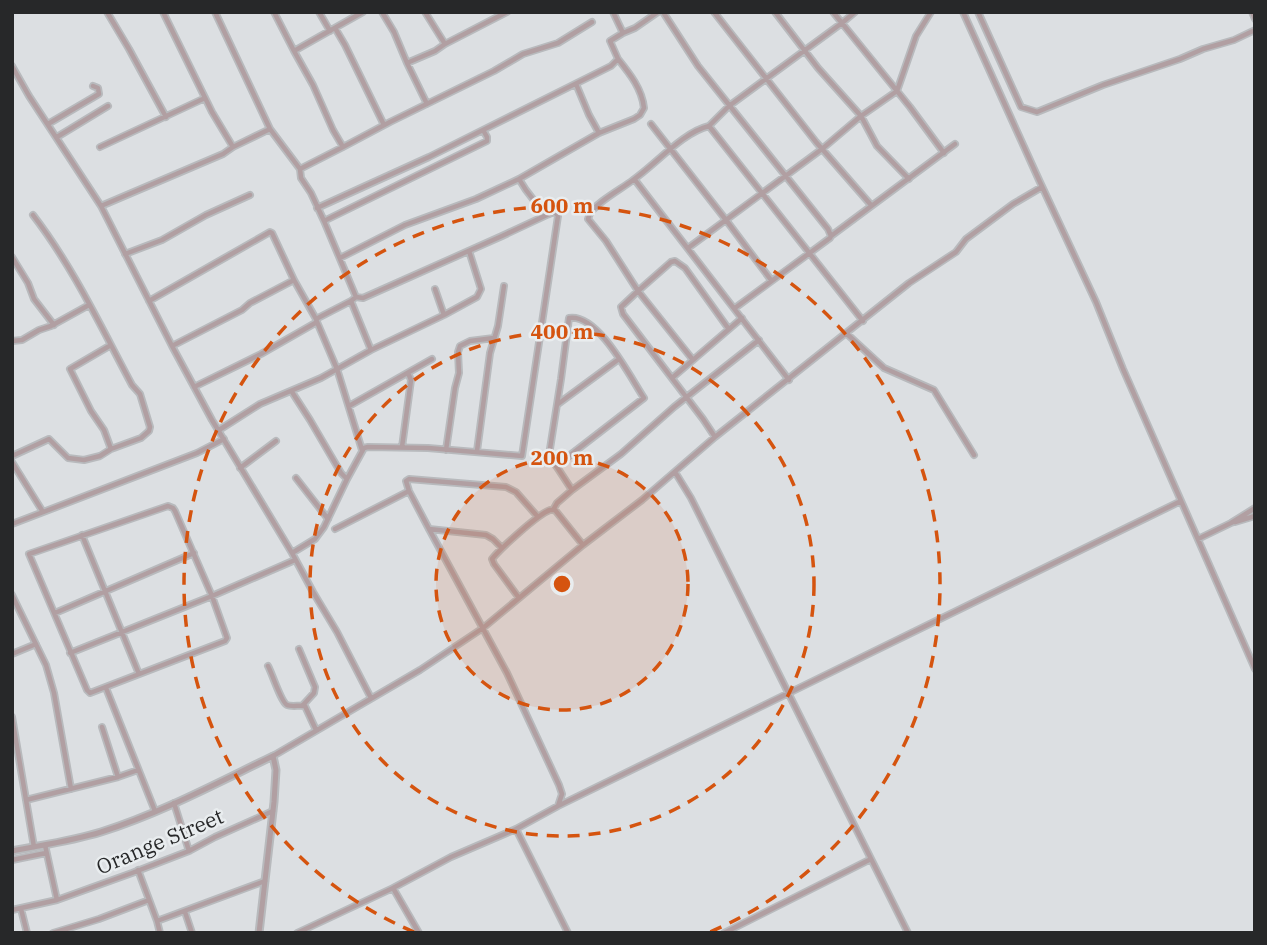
<svg xmlns="http://www.w3.org/2000/svg" width="1267" height="945" font-family="'IBM Plex Serif',serif">
<rect width="100%" height="100%" fill="#dcdfe2"/>
<g fill="none" stroke-linecap="round" stroke-linejoin="round">
<defs>
<path id="minor" d="M 107,12 L 129,49 L 166,117
M 163,12 L 212,112 L 233,147
M 215,12 L 270,129 L 300,169 L 301,178 L 311,193 L 324,221 L 356,297
M 274,12 L 294,51
M 319,12 L 330,31
M 382,12 L 394,32 L 407,63 L 427,104
M 425,12 L 445,44
M 613,12 L 623,33 L 635,28 L 658,12
M 663,12 L 698,66 L 828,229 L 831,236 L 830,238 L 735,308
M 714,12 L 816,142 L 871,205
M 775,12 L 818,68 L 861,116 L 877,146 L 909,179
M 833,12 L 910,107 L 944,153
M 963,12 L 1039,180 L 1096,302 L 1123,369 L 1255,669
M 978,12 L 1021,107 L 1037,112 L 1103,85 L 1180,59 L 1203,49 L 1234,40 L 1255,30
M 1252,12 L 1255,19
M 335,28 L 345,45 L 384,125
M 407,63 L 435,51 L 445,44 L 507,12
M 12,66 L 29,96 L 101,206 L 172,346 L 212,420 L 292,553 L 313,592 L 337,632 L 371,698
M 576,84 L 589,115 L 599,133
M 48,124 L 99,94 L 98,88 L 93,86
M 651,124 L 726,220 L 771,280
M 709,126 L 729,106 L 842,23 L 855,12
M 57,137 L 108,106
M 100,147 L 205,98
M 343,147 L 333,130 L 313,85 L 294,51 L 363,12
M 300,169 L 343,147 L 390,122 L 494,71 L 523,54 L 558,43 L 592,22
M 519,179 C 527,193 535,204 549,214
M 635,180 L 789,380
M 101,206 L 223,154 L 233,147 L 270,129
M 317,208 L 429,157 L 611,66 L 618,59 L 610,41 L 623,33
M 324,221 L 487,141 L 487,137 L 483,130
M 831,236 L 955,144
M 688,248 L 822,149 L 861,116 L 897,91 L 916,36 L 931,12
M 125,254 L 162,240 L 206,215 L 250,195
M 12,257 L 28,283 L 34,299 L 54,325
M 340,258 L 405,225 L 476,199 L 519,179 L 599,133 L 634,119 L 640,115 L 644,108 C 642,89 630,74 618,59
M 435,289 L 444,315
M 149,301 L 270,232 L 272,233 L 294,280 L 316,319
M 351,301 L 371,350
M 317,322 L 337,369 L 362,450
M 847,334 L 884,368 L 934,390 L 974,455
M 12,341 L 22,340 L 39,330 L 51,326 L 89,305
M 172,346 L 242,310 L 250,303 L 294,280
M 693,360 L 638,291 L 671,262 L 675,261 L 685,268 L 728,328
M 672,378 L 742,318
M 194,387 L 261,354 L 317,322 L 316,319 L 351,301 L 356,297 L 363,298 L 502,236 L 549,214 L 555,212 L 558,216 L 522,456 L 428,448 L 368,447 L 364,448 L 347,479 L 324,527 L 315,539 L 292,553
M 292,392 L 310,420 L 341,473 L 347,479
M 558,404 L 619,359
M 349,406 L 432,359
M 219,430 L 260,404 L 321,378 L 371,350 L 444,315 L 477,297 L 481,289 L 469,251
M 715,437 L 703,419 L 623,314 L 621,307 L 638,291 L 606,241 L 588,219 C 589,217 589,215 590,214 C 595,203 623,188 633,180 C 655,165 683,132 709,126 L 863,321
M 402,447 L 411,380 L 408,373
M 111,449 L 104,430 L 91,411 L 70,369 L 111,345
M 446,450 L 455,388 L 459,373 L 458,352 L 460,346 L 470,341 L 494,338
M 477,451 L 490,353 L 498,326 L 504,286
M 12,456 L 49,439 L 68,458 L 84,460 L 100,456 L 111,449 L 141,438 L 149,431 L 150,427 L 140,394 L 132,385 C 101,327 73,267 33,215
M 12,462 L 43,512
M 556,466 L 644,398 C 630,377 598,313 569,318 L 561,379 L 549,455 L 572,490
M 240,468 L 276,441
M 675,472 L 691,498 L 908,933
M 296,478 L 328,519
M 168,506 L 173,508 L 175,511 L 212,596 L 227,638 L 225,641 L 90,693 L 87,690 L 29,554 Z
M 553,510 L 557,503 L 572,490 L 621,454 L 674,407 L 759,340
M 1235,522 L 1255,516
M 12,524 L 197,453 L 224,439
M 335,529 L 409,491
M 429,529 L 486,535 L 493,539 L 502,548
M 82,535 L 139,674
M 1198,539 L 1231,523 L 1255,508
M 12,595 L 46,665 L 54,693 L 71,789
M 519,598 L 494,564 L 492,559 C 500,549 538,514 550,510 C 552,510 554,510 555,510 L 583,545
M 55,613 L 194,553
M 299,649 L 315,687 L 314,693 L 303,705
M 70,653 L 212,596 L 295,560
M 12,654 L 36,644
M 268,666 C 272,673 281,702 287,705 C 291,707 300,705 305,706 L 316,730
M 106,688 L 155,811
M 12,717 L 34,847
M 102,727 L 118,777
M 273,756 L 420,670 L 483,628 L 583,545 L 642,500 L 715,437 L 909,283 L 956,252 L 966,239 L 1013,204 L 1042,187
M 26,800 L 118,777 L 138,770
M 174,803 L 189,851
M 558,806 L 1181,501
M 516,829 L 568,933
M 45,845 L 57,900
M 12,860 L 46,853
M 138,870 L 157,921
M 393,888 L 419,933
M 21,909 L 27,933
M 12,910 L 57,900 L 132,873 L 189,851 L 215,837 L 273,811
M 185,912 L 192,933
M 53,933 L 99,919 L 149,900
M 160,933 L 157,921 L 265,881
M 297,933 L 393,888 L 451,857 L 516,829 L 558,806 L 562,794 L 559,785 L 507,673 L 429,529 L 409,491 L 406,481 L 409,479 L 506,487 L 516,492 L 538,517
M 724,933 L 871,859"/>
<path id="tertiary" d="M 12,851 C 42,845 72,841 101,832 C 161,813 217,783 273,756 L 276,770 L 274,802 L 259,933"/>
</defs>
<use href="#minor" stroke="#b8babd" stroke-width="8"/>
<use href="#tertiary" stroke="#b8babd" stroke-width="9"/>
<use href="#minor" stroke="#b19fa2" stroke-width="4.5"/>
<use href="#tertiary" stroke="#b19fa2" stroke-width="5"/>
</g>
<circle cx="562" cy="584" r="126" fill="#d5540f" fill-opacity=".12"/>
<g fill="none" stroke="#d5540f" stroke-width="3.5" stroke-dasharray="12 9">
<circle cx="562" cy="584" r="126"/>
<circle cx="562" cy="584" r="252"/>
<path d="M414 932A378 378 0 1 1 710 932"/>
</g>
<g text-anchor="middle" stroke-width="5" stroke-linejoin="round" paint-order="stroke">
<g font-size="21" fill="#272829" stroke="#e9edef">
<text transform="translate(160 842) rotate(-23)" y="7">Orange Street</text>
</g>
</g>
<circle cx="562" cy="584" r="10" fill="#d5540f" stroke="#e9edef" stroke-width="3.5"/>
<g font-size="21" text-anchor="middle" font-weight="bold" fill="#d5540f" stroke="#e9edef" stroke-width="5" stroke-linejoin="round" paint-order="stroke">
<text x="562" y="213">600 m</text>
<text x="562" y="339">400 m</text>
<text x="562" y="465">200 m</text>
</g>
<rect width="1267" height="945" fill="none" stroke="#272829" stroke-width="28"/>
</svg>
